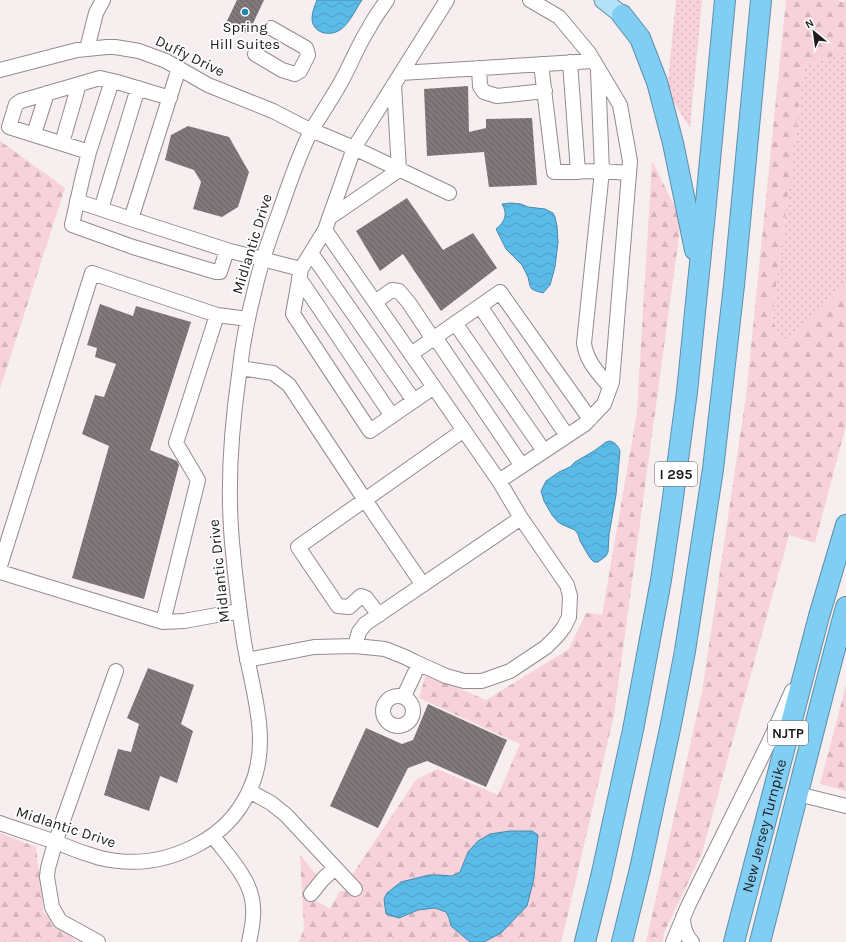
<svg xmlns="http://www.w3.org/2000/svg" width="846" height="942" font-family="Karla,sans-serif">
<defs>
<pattern id="grass-dots" width="8" height="8" patternUnits="userSpaceOnUse"><rect width="8" height="8" fill="#f7d2db"/><path d="M2 2h.1M6 6h.1" fill="none" stroke="#d3b4bb" stroke-width="1.8" stroke-linecap="round"/></pattern>
<pattern id="forest-firs" width="22" height="20" patternUnits="userSpaceOnUse"><rect width="22" height="20" fill="#f7d2db"/><path d="M5 1l3.5 6h-7zM16 11l3.5 6h-7z" fill="#d3b4bb"/></pattern>
<pattern id="water-waves" width="16" height="10" patternUnits="userSpaceOnUse"><rect width="16" height="10" fill="#5abae8"/><path d="M0 5q4-4 8 0t8 0" fill="none" stroke="#4e9fc6"/></pattern>
<pattern id="building-back-hatch" width="6" height="6" patternUnits="userSpaceOnUse"><rect width="6" height="6" fill="#80787a"/><path d="M-1 5l2 2M0 0l6 6M5-1l2 2" fill="none" stroke="#686263"/></pattern>
</defs>
<rect width="100%" height="100%" fill="#f7eef0"/>
<path fill="url(#grass-dots)" d="M 676,0 L 702,0 L 690,128 L 667,92 Z
M 846,51 L 846,284 L 783,342 L 772,319 L 804,67 Z"/>
<path fill="url(#forest-firs)" d="M 786,0 L 837,0 L 842,2 L 846,0 L 846,51 L 804,67 L 772,319 L 783,342 L 846,284 L 846,425 L 815,543 L 789,535 L 702,853 L 664,933 L 663,942 L 646,942 L 702,692 L 746,396 Z
M 0,141 L 65,188 L 0,389 Z
M 652,161 L 674,205 L 682,201 L 679,236 L 614,715 L 568,914 L 561,942 L 484,942 L 501,933 L 534,878 L 538,835 L 532,831 L 510,831 L 468,852 L 460,872 L 452,876 L 440,875 L 429,875 L 399,918 L 418,910 L 435,908 L 446,912 L 449,918 L 451,926 L 470,942 L 299,942 L 304,929 L 300,855 L 318,877 L 308,896 L 330,909 L 340,891 L 363,891 L 352,875 L 416,780 L 437,769 L 498,795 L 520,744 L 419,698 L 426,674 L 486,700 L 569,649 L 586,613 L 602,615 L 637,412 Z
M 846,685 L 846,791 L 820,784 Z
M 0,833 L 36,847 L 44,913 L 77,942 L 0,942 Z"/>
<path fill="url(#water-waves)" stroke="#488aab" d="M 317,0 L 362,0 C 355,10 350,23 340,30 C 329,37 312,33 312,18 C 312,12 315,5 317,0 Z
M 511,203 L 521,204 L 528,207 L 545,209 L 553,213 L 555,217 L 557,226 L 558,242 L 555,267 L 550,285 L 543,293 L 536,291 L 532,289 L 530,286 L 528,277 L 522,265 L 506,249 L 496,229 C 505,222 508,214 502,204 Z
M 610,441 C 616,443 618,446 620,451 L 616,495 L 609,535 L 608,552 L 606,556 L 598,562 L 594,562 L 590,558 L 580,541 L 578,534 L 575,530 L 563,525 L 558,522 L 552,515 L 544,501 L 541,491 L 546,481 L 559,472 L 570,467 L 575,462 L 594,451 L 606,442 Z
M 510,831 L 532,831 L 538,835 L 534,878 L 527,906 L 501,933 L 484,942 L 470,942 L 451,926 L 449,918 L 446,912 L 435,908 L 418,910 L 399,918 L 386,914 L 384,899 L 387,893 L 401,882 L 429,875 L 440,875 L 452,876 L 460,872 L 468,852 L 478,841 L 490,834 Z"/>
<path fill="url(#building-back-hatch)" d="M 237,0 L 264,0 L 248,34 L 226,23 Z
M 468,86 L 469,132 L 486,128 L 486,119 L 532,118 L 537,185 L 489,187 L 484,152 L 427,156 L 424,89 Z
M 188,126 L 229,137 L 249,172 L 238,207 L 222,217 L 193,209 L 201,182 L 194,170 L 165,160 L 171,135 Z
M 407,198 L 443,250 L 473,233 L 497,268 L 441,311 L 403,254 L 380,271 L 356,231 Z
M 100,304 L 133,316 L 136,306 L 191,322 L 150,450 L 177,461 L 179,465 L 144,599 L 72,578 L 109,446 L 82,434 L 95,395 L 104,397 L 116,364 L 95,357 L 97,348 L 87,345 Z
M 148,668 L 194,685 L 181,724 L 193,731 L 177,783 L 160,776 L 149,811 L 104,795 L 118,749 L 131,752 L 139,724 L 127,718 Z
M 428,704 L 507,740 L 486,787 L 427,761 L 408,768 L 378,828 L 330,806 L 366,728 L 402,744 L 413,740 Z"/>
<g fill="none" stroke-linecap="round" stroke-linejoin="round">
<defs>
<path id="minor" d="M 87,49 L 96,13 L 103,0
M 255,54 L 282,70 L 295,74 L 300,71 L 308,55 L 306,48 L 271,28
M 570,62 L 578,172
M 541,64 L 554,172 L 602,171 L 629,173
M 179,68 L 131,219 L 230,251 L 301,269 L 325,230 L 354,148 L 447,0
M 479,68 L 480,86 L 484,92 L 497,96 L 545,91
M 0,70 L 77,50 L 107,47 L 115,47 L 139,51 L 166,61 L 208,85 L 273,111 L 304,127 L 354,148 L 449,193
M 598,71 L 602,171 L 584,343 C 586,361 599,374 610,387
M 401,73 L 593,61
M 170,98 L 117,82 L 100,78 L 21,101 L 16,104 L 9,127 L 89,152 L 82,180 L 72,225 L 133,247 L 216,272 L 220,272 L 227,250
M 34,134 L 47,93
M 62,143 L 79,84
M 89,152 L 112,81
M 77,201 L 131,219
M 101,209 L 138,88
M 329,218 L 399,170 L 394,85
M 311,253 L 414,401
M 301,269 L 293,314 L 370,431 L 434,387
M 299,278 L 392,416
M 375,302 L 392,290 L 399,291 L 409,303 L 433,339
M 480,306 L 567,436
M 217,315 L 248,319
M 455,323 L 544,451
M 435,337 L 522,466
M 411,354 L 500,292 L 590,419
M 240,368 L 273,373 L 289,385 L 365,500 L 423,585
M 499,481 L 585,424 L 604,404 L 612,382 L 630,161 L 620,105 L 589,53 L 559,17 L 530,0
M 0,566 L 92,273 L 217,315 L 176,443 L 198,480 L 163,622
M 0,572 L 163,622 L 184,621 L 239,611
M 379,615 L 366,598 L 361,596 L 349,607 L 338,606 L 298,547 L 464,430
M 355,646 L 359,632 L 365,624 L 521,518
M 247,660 L 314,647 L 355,646 L 385,649 L 405,657 L 415,662 L 446,676 L 464,681 L 482,681 L 510,671 L 546,647 L 557,636 L 564,627 L 569,617 L 570,596 L 567,585 L 521,518 L 499,481 L 325,230
M383 711a15 15 0 1 1 30 0a15 15 0 1 1-30 0Z
M 404,696 L 419,664
M 249,791 L 271,803 L 286,815 L 355,889
M 798,794 L 846,806
M 0,823 C 19,830 39,836 58,843 C 72,849 86,854 100,858 C 134,866 167,861 197,845 C 220,833 239,814 250,789 C 272,742 252,690 244,642 C 239,609 235,575 232,542 C 227,486 231,430 239,375 C 242,347 247,320 254,293 C 260,266 269,239 279,213 C 288,187 297,160 309,135 C 319,117 331,100 341,82 C 351,64 358,45 369,28 C 374,18 381,9 387,0
M 213,836 C 226,854 248,876 252,899 C 255,913 252,928 249,942
M 311,894 L 323,879 L 335,868
M 683,917 C 683,927 685,935 692,942
M 98,942 L 60,921 L 52,907 L 47,877 L 48,868 L 55,843 L 116,671
M 673,942 L 688,906 L 770,740 L 792,691"/>
<path id="major" d="M 603,0 L 622,15"/>
<g id="highway">
<path d="M 622,15 L 640,38 L 657,82 L 673,143 L 695,250"/>
<path d="M 585,942 L 601,877 L 633,730 L 661,580 L 672,505 L 687,392 L 706,203 L 725,0"/>
<path d="M 622,942 L 640,869 L 671,724 L 685,651 L 713,469 L 734,285 L 761,0"/>
<path id="s1" d="M 734,942 L 819,616 L 846,525"/>
<path d="M 760,942 C 789,830 816,718 846,607"/>
</g>
</defs>
<use href="#minor" stroke="#938b8d" stroke-width="16"/>
<use href="#major" stroke="#5f8fa8" stroke-width="19"/>
<use href="#highway" stroke="#5f8fa8" stroke-width="22"/>
<use href="#minor" stroke="#fff" stroke-width="14"/>
<use href="#major" stroke="#b3e2f8" stroke-width="17"/>
<use href="#highway" stroke="#81cef4" stroke-width="20"/>
</g>
<circle fill="#2487b1" stroke="#fff" stroke-width="1.5" cx="245" cy="12" r="4"/>
<g text-anchor="middle" stroke-width="3.5" stroke-linejoin="round" paint-order="stroke">
<g fill="#fff" stroke="#625f60" stroke-width="1">
<rect x="655" y="462" width="42" height="24" rx="3"/>
<rect x="768" y="721" width="40" height="24" rx="3"/>
</g>
<g font-size="14" font-weight="bold" fill="#1f1b1c">
<text x="676" y="479">I 295</text>
<text x="788" y="738">NJTP</text>
</g>
<g font-size="15" fill="#1f1b1c" stroke="#fff">
<text x="245" y="32">Spring<tspan x="245" dy="17">Hill Suites</tspan></text>
</g>
<g font-size="15" fill="#1f1b1c" stroke="#fff">
<text transform="translate(190 56) rotate(26)" y="5">Duffy Drive</text>
<text transform="translate(252 244) rotate(-73)" y="5">Midlantic Drive</text>
<text transform="translate(219 571) rotate(-96)" y="5">Midlantic Drive</text>
<text dy="5" stroke="none"><textPath href="#s1" startOffset="120">New Jersey Turnpike</textPath></text>
<text transform="translate(66 827) rotate(18)" y="5">Midlantic Drive</text>
</g>
</g>
<g transform="translate(814 32) rotate(331)" stroke="#ffffff" stroke-width="3" paint-order="stroke">
<path d="M0-3L7 15L0 10L-7 15Z" fill="#1f1b1c"/>
<text y="-6" font-size="11" font-weight="bold" text-anchor="middle" fill="#1f1b1c">N</text>
</g>
</svg>
